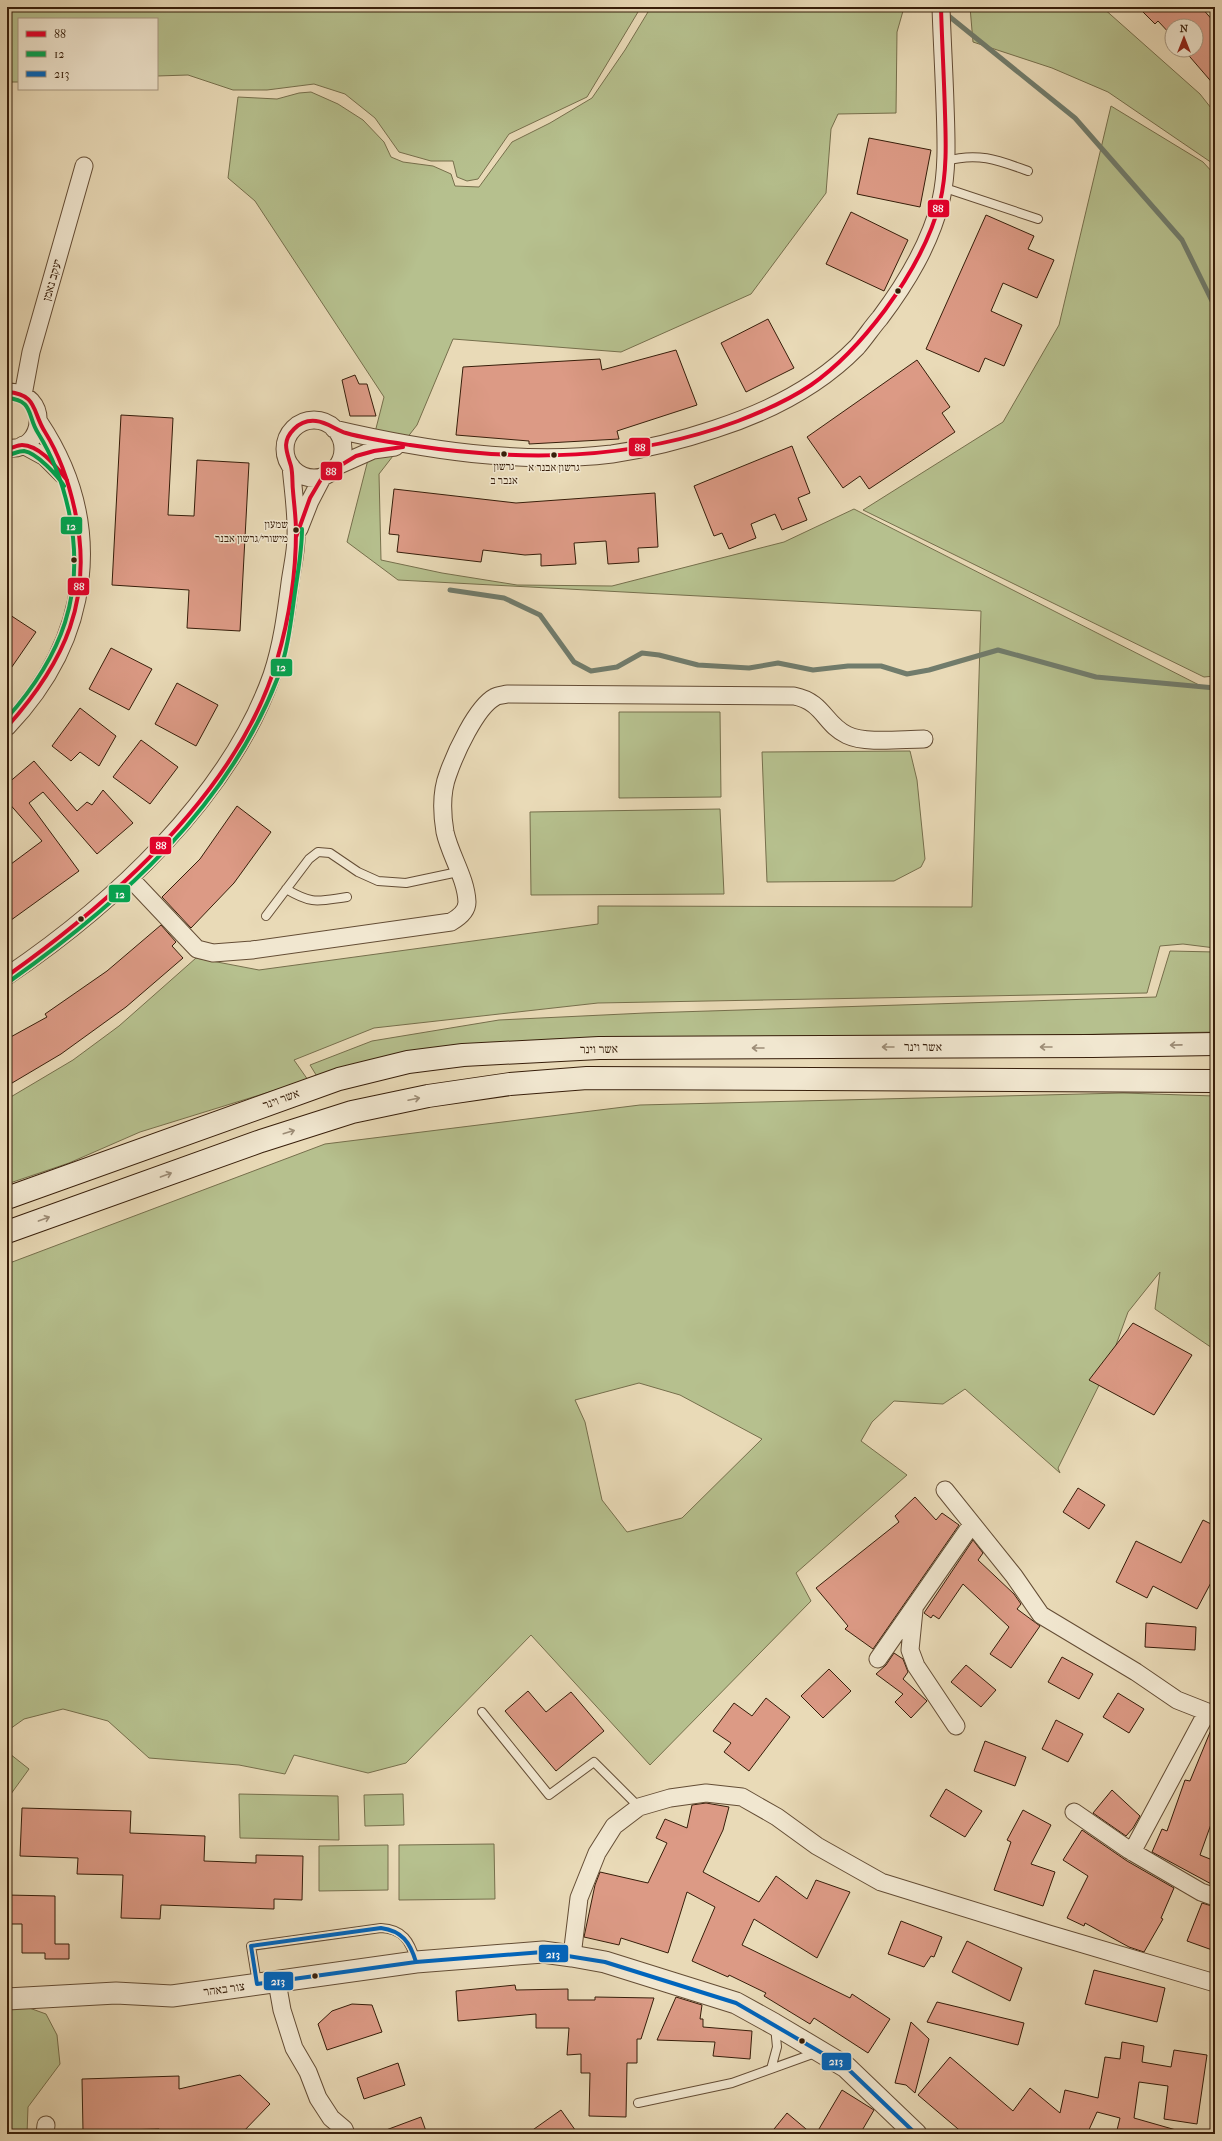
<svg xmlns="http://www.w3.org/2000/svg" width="1222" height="2141" font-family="'IM FELL French Canon','Frank Ruhl Libre',serif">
<rect width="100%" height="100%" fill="#e9dab7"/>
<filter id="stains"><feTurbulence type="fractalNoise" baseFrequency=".005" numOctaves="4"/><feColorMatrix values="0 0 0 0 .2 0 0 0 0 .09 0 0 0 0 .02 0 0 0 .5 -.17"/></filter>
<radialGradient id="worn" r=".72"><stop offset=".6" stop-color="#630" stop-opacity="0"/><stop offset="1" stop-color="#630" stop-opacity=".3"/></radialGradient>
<path fill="#b6c08e" stroke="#766f4c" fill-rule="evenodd" d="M 7,7 L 641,7 L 587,97 L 509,134 L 478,179 L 467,181 L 457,177 L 453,161 L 431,161 L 399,152 L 375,118 L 345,94 L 314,84 L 267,90 L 233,90 L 188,75 L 157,76 L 157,19 L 19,19 L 19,82 L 7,82 Z
M 651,7 L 903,7 L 903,11 L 897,32 L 896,113 L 838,114 L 831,129 L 826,193 L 751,294 L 621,352 L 453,339 L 417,425 L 379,474 L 381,560 L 442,573 L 517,585 L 612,586 L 784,542 L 854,509 L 1201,686 L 1215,686 L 1215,948 L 1183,944 L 1160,946 L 1147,993 L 598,1003 L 374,1028 L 294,1060 L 308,1080 L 140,1132 L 69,1163 L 7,1184 L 7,1101 L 9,1098 L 73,1060 L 119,1026 L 196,958 L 259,970 L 598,924 L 598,906 L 972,907 L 981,611 L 398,580 L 347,542 L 384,397 L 255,201 L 228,178 L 238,97 L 277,99 L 299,93 L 311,92 L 338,104 L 363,120 L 384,142 L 391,157 L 403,162 L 433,166 L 451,174 L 455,186 L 479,187 L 512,142 L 550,123 L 592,98 L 625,50 Z
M 970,7 L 1102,7 L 1200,94 L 1215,113 L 1215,165 L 1108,92 L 1052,68 L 973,42 Z
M 1111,106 L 1203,162 L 1215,175 L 1215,676 L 1204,677 L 863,510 L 1003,422 L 1059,325 Z
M 619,712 L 720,712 L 721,797 L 619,798 Z
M 910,751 L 917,780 L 925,859 L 921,867 L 894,881 L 767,882 L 762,752 Z
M 720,809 L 724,894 L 531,895 L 530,812 Z
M 1170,951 L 1215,952 L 1215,1032 L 585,1044 L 318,1078 L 310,1065 L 372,1041 L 499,1020 L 645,1013 L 1156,997 Z
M 1123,1093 L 1215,1096 L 1215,1350 L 1155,1309 L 1160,1272 L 1128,1312 L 1108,1367 L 1058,1468 L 1060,1473 L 965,1389 L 943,1404 L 894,1401 L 872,1422 L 861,1441 L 907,1475 L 796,1573 L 811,1601 L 650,1765 L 531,1635 L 406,1763 L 368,1773 L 294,1755 L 285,1774 L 239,1765 L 149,1758 L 108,1721 L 63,1709 L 24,1719 L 7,1731 L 7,1264 L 325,1144 L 640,1105 ZM 639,1383 L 680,1395 L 762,1439 L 682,1518 L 627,1532 L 602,1500 L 585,1422 L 575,1400 Z
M 10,1754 L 29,1769 L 8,1798 L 7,1759 Z
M 239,1794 L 338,1796 L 339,1840 L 240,1838 Z
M 403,1794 L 404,1825 L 365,1826 L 364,1795 Z
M 494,1844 L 495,1899 L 399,1900 L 399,1845 Z
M 388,1845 L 388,1890 L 319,1891 L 319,1846 Z
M 7,2000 L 46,2014 L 57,2035 L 60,2064 L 28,2107 L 27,2134 L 7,2134 Z"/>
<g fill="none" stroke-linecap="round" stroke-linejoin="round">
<path stroke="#717c6c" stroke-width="5" d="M 945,13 L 1075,118 L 1182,240 L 1215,307
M 450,590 L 504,598 L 540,615 L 574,662 L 591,671 L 617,667 L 642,653 L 659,655 L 698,665 L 749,668 L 778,663 L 813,670 L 848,666 L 881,666 L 907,674 L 929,670 L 998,650 L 1096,677 L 1215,688"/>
</g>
<path fill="#dc9a85" stroke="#371e0a" d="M 1138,7 L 1201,7 L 1215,23 L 1215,86 L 1184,50 L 1196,50 L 1196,26 L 1172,26 L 1172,36 L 1158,21 L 1155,24 Z
M 869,138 L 931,150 L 920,207 L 857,194 Z
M 851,212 L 908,240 L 884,291 L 826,264 Z
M 986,215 L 1034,236 L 1028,249 L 1054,260 L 1037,298 L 1003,283 L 991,311 L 1022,325 L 1004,366 L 985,358 L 979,372 L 926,349 Z
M 768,319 L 794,368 L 746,392 L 721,343 Z
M 676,350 L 697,405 L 617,431 L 619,439 L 529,444 L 529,441 L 456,435 L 463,367 L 600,359 L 602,370 Z
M 917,360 L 950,407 L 942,413 L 955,432 L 869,489 L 860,476 L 843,488 L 807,437 Z
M 355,375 L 359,384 L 367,384 L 376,416 L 350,416 L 342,380 Z
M 121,415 L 173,418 L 168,515 L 194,516 L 197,460 L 249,463 L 240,631 L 187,628 L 189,590 L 112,585 Z
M 792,446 L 810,493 L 798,498 L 807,520 L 782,530 L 775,514 L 751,524 L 756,538 L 729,549 L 722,533 L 714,536 L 694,486 Z
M 394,489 L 516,503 L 655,493 L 658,547 L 638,548 L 639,562 L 608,564 L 606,541 L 574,543 L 576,564 L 541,566 L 541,554 L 525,555 L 483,550 L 481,562 L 397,552 L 399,535 L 389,534 Z
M 7,613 L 36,632 L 7,674 Z
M 111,648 L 152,669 L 129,710 L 89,689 Z
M 177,683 L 218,705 L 196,746 L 155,724 Z
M 80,708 L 116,736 L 99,766 L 80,752 L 71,761 L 52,746 Z
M 141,740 L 178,767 L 150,804 L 113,777 Z
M 34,761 L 77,811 L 87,802 L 92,805 L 103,790 L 133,823 L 97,854 L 43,792 L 29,803 L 79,871 L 7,923 L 7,867 L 42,841 L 7,801 L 7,784 Z
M 237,806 L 271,832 L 234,883 L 191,928 L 162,897 L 200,859 Z
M 161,925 L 176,942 L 172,946 L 183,958 L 126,1007 L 61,1054 L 7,1086 L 7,1039 L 47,1017 L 45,1014 L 107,971 Z
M 1133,1323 L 1192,1355 L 1154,1415 L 1089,1380 Z
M 1078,1488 L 1105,1505 L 1089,1529 L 1063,1512 Z
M 915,1497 L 936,1520 L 942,1513 L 959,1525 L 873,1649 L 845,1629 L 848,1626 L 816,1588 L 899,1522 L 895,1516 Z
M 1203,1520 L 1215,1526 L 1215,1575 L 1197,1609 L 1153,1586 L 1147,1598 L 1116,1582 L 1136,1541 L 1181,1563 Z
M 973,1540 L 983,1553 L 978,1560 L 1014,1594 L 1021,1604 L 1017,1609 L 1040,1626 L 1011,1668 L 990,1654 L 1009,1627 L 963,1584 L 939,1619 L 933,1615 L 931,1618 L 924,1613 Z
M 1146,1623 L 1196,1627 L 1195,1650 L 1145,1647 Z
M 894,1653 L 903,1659 L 908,1672 L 903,1679 L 927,1701 L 911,1718 L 895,1702 L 903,1694 L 876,1674 L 886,1665 Z
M 1062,1657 L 1093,1674 L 1079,1699 L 1048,1682 Z
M 966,1665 L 996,1690 L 981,1707 L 951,1682 Z
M 829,1669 L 851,1691 L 823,1718 L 801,1696 Z
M 528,1691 L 546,1712 L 571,1692 L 604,1731 L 556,1771 L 505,1711 Z
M 1118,1693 L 1144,1709 L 1129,1733 L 1103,1717 Z
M 766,1698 L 790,1717 L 749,1771 L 724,1752 L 731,1743 L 713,1731 L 734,1703 L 752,1716 Z
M 1056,1720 L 1083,1734 L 1068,1762 L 1042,1749 Z
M 1213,1725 L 1215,1725 L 1215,1813 L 1200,1855 L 1215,1861 L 1215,1886 L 1152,1852 L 1162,1829 L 1167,1831 L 1185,1780 L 1190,1781 Z
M 985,1741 L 1026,1757 L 1015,1786 L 974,1771 Z
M 946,1789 L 982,1811 L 965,1837 L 930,1816 Z
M 1112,1790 L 1140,1816 L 1133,1828 L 1126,1836 L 1093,1813 Z
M 706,1803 L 729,1807 L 723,1830 L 703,1872 L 759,1902 L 776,1876 L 807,1899 L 816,1880 L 850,1892 L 817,1958 L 754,1919 L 742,1945 L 850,1998 L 852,1994 L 890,2019 L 868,2053 L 814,2018 L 810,2024 L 764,1996 L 766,1993 L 729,1975 L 728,1977 L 692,1961 L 715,1907 L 687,1892 L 668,1953 L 621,1938 L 619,1945 L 584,1937 L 595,1885 L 600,1872 L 648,1883 L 667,1843 L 656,1838 L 665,1819 L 687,1828 L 692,1805 Z
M 22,1808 L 131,1811 L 130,1833 L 205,1836 L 204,1861 L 256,1863 L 256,1855 L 303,1856 L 302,1900 L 274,1899 L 274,1909 L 161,1905 L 160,1919 L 121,1918 L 123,1875 L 77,1874 L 78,1858 L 20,1856 Z
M 1023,1810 L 1051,1825 L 1031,1864 L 1055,1872 L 1043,1906 L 994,1890 L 1011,1842 L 1007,1840 Z
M 1082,1830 L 1127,1861 L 1174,1888 L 1161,1918 L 1163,1919 L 1144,1952 L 1129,1947 L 1085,1923 L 1084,1926 L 1067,1918 L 1088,1876 L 1063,1860 Z
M 7,1895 L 55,1896 L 55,1944 L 69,1944 L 69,1959 L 45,1959 L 45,1953 L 22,1953 L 22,1924 L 7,1924 Z
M 1202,1903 L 1215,1907 L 1215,1951 L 1187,1941 Z
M 901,1921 L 942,1937 L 934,1957 L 931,1956 L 924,1967 L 888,1954 Z
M 967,1941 L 1022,1968 L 1010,2001 L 952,1972 Z
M 1094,1970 L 1165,1988 L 1157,2022 L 1085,2004 Z
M 515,1985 L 516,1990 L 568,1989 L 568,2000 L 595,2000 L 595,1997 L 654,1998 L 641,2039 L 637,2039 L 637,2063 L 627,2063 L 626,2117 L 589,2116 L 590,2073 L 581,2073 L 581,2054 L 567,2055 L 569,2028 L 536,2028 L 536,2014 L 458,2021 L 456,1991 Z
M 676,1997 L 702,2005 L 700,2019 L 703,2019 L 703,2027 L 752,2031 L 750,2059 L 713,2056 L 715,2042 L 657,2040 Z
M 937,2002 L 1024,2023 L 1018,2045 L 927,2022 Z
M 352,2004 L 372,2005 L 382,2032 L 327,2050 L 318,2024 L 332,2011 Z
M 911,2022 L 929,2039 L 915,2093 L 906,2085 L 895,2083 Z
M 1122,2042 L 1144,2046 L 1142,2062 L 1171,2067 L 1174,2050 L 1207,2055 L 1197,2124 L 1164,2119 L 1168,2086 L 1139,2082 L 1134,2118 L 1176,2130 L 1175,2134 L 1116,2134 L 1120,2118 L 1097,2112 L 1087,2134 L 964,2134 L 918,2095 L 950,2057 L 1013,2111 L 1030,2088 L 1060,2113 L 1065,2090 L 1098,2098 L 1105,2057 L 1120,2059 Z
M 398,2063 L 405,2085 L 364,2099 L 357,2078 Z
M 240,2075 L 270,2104 L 241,2134 L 165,2134 L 159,2129 L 83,2131 L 82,2079 L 179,2076 L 179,2089 Z
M 842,2090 L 874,2110 L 860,2134 L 816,2134 Z
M 561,2110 L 578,2134 L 527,2134 Z
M 787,2113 L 812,2134 L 770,2134 Z
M 421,2117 L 427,2134 L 378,2134 L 378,2133 Z"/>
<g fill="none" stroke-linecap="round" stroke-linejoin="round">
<defs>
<path id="service" d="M 946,161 C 978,152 998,160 1028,171
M 942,187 L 1038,219
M 286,889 C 313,905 318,901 347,897
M 266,916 L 309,859 L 318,852 L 330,853 L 358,872 L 378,881 L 406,883 L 458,872
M 482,1712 L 549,1795 L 594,1762 L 639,1807
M 257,1983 L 251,1946 L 381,1928 C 403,1929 410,1941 416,1961
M 771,2069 L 777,2047 L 775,2026
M 638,2103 L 732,2083 L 818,2052"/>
<path id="minor" d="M 7,392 C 51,391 46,453 7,448
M 23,395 L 31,352 L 84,166
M285 449a29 29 0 1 1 58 0a29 29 0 1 1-58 0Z
M 334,429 C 424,450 520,465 612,454 C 647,449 682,440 715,429 C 768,412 818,387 857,347 C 865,338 872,327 880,318 C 907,282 930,244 941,200 C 948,169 946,135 945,104 C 944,71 942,39 941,7
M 23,445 L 45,457 L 63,475
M 337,466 L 373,450 L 395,447
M 299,529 L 310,501 L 323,476
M 7,727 C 91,639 107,524 39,422
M 130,878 L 197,949 L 213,953 L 252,950 L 451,922 C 458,918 467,911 467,902 C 466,878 450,855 445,832 C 442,814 441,792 448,774 C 455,754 476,707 495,697 C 498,695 503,695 507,694 L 794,696 C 824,702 824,724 847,735 C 866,744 902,739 924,739
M 7,976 C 112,905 229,797 272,675 C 282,645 286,614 290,583 C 292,568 296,552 296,537 C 297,514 293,489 291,466
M 945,1490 L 1014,1576 L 1041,1615 L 1136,1672 L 1177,1700 L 1215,1715
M 914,1610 L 910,1650 L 916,1666 L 956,1726
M 878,1659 L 972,1524
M 1074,1812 L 1129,1850 L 1201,1892 L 1215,1897
M 1132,1852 L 1207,1712
M 572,1956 L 579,1898 L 597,1853 L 614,1826 L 639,1807 L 670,1798 L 706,1793 L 742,1797 L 777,1817 L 817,1846 L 881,1882 L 1049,1934 L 1215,1983
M 277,1982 L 282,2010 L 294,2048 L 308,2072 L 318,2098 L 331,2118 L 344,2129 L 346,2134
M 45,2134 L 46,2125"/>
<path id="tertiary" d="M 7,1999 L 116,1993 L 172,1996 L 416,1962 L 543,1952 L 572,1956 L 605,1962 L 736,2003 L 774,2024 L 846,2067 L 916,2134"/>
<path id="secondary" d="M 7,1198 L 339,1079 L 408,1062 L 463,1055 L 599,1048 L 1093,1046 L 1215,1044
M 7,1232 L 261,1141 L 352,1112 L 428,1096 L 510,1084 L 587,1078 L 1215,1081"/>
</defs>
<use href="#service" stroke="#644d35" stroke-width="10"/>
<use href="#minor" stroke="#644d35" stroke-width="19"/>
<use href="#tertiary" stroke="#644d35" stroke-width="23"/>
<use href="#secondary" stroke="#371e0a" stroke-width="24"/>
<use href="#service" stroke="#f1e7d0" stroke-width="8"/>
<use href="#minor" stroke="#f1e7d0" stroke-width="17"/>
<use href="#tertiary" stroke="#f1e7d0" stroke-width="21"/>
<use href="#secondary" stroke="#f1e7d0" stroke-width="22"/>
<defs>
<path id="bus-1" d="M 7,392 C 38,394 32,412 45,432 C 60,456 69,483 75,511 C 94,599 65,662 7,727
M 7,449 C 12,448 18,445 22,445 C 40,445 57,468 67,480
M 296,537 L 310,498 L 323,476 L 356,456 L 374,451 L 403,447
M 7,976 C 114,900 239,790 277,660 C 289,619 296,573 296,531 C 296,518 294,504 293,491 C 292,483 293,474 291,466 C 287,452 281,442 294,429 C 300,423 307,420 316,421 C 327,422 336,430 346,433 C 367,439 389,442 410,445 C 521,462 632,461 738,421 C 764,411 789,400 811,385 C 840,365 864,338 885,310 C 909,277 930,241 940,202 C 947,173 946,142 945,113 C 944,77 942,42 941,7"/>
<path id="bus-2" d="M 7,398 C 34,400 27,416 38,433 C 53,457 63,484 69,512 C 86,594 62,656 7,718
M 8,455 C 13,454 19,451 24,451 C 37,453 58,476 64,486
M 10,981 C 121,902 228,807 278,677 C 288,650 291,620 295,592 C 298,571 302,550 302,529"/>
<path id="bus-3" d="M 381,1928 C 402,1931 410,1942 416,1962 L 257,1984 L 251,1946 Z
M 416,1962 L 543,1952 L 605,1962 L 736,2003 L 846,2067 L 916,2134"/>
</defs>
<use href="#bus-1" stroke="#f1e7d0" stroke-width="7"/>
<use href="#bus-2" stroke="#f1e7d0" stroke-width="7"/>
<use href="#bus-3" stroke="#f1e7d0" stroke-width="7"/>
<use href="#bus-1" stroke="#e4002b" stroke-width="4"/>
<use href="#bus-2" stroke="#00a651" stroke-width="4"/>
<use href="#bus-3" stroke="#0065bd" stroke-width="4"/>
</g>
<defs><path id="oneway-shaft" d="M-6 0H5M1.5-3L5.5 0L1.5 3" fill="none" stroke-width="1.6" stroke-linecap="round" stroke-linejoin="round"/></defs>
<g stroke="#9d8d77">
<use href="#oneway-shaft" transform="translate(1176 1045) rotate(179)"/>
<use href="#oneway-shaft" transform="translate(888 1047) rotate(180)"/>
<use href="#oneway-shaft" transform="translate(1046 1047) rotate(180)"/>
<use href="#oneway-shaft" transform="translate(758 1048) rotate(180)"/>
<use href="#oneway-shaft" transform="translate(414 1099) rotate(-12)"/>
<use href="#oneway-shaft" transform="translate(289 1132) rotate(-17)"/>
<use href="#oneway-shaft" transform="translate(166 1175) rotate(-20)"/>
<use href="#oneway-shaft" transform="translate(44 1219) rotate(-20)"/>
</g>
<g fill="#371e0a" stroke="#f1e7d0" stroke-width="1.5">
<circle cx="898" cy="291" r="3.5"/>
<circle cx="504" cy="454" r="3.5"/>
<circle cx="554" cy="455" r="3.5"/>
<circle cx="296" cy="530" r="3.5"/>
<circle cx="74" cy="560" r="3.5"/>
<circle cx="81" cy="919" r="3.5"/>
<circle cx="315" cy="1976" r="3.5"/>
<circle cx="802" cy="2041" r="3.5"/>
</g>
<g text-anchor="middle" stroke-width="3" stroke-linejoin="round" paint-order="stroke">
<g font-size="11" fill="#371e0a" stroke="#f1e7d0">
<text x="504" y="470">גרשון<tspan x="504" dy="14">אנבר ב</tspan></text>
<text x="554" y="471">גרשון אבנר א</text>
<text x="288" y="528" text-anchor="end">שמעון<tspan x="288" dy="14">מישורי/גרשון אבנר</tspan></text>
</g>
<g font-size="12" fill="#371e0a" stroke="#f1e7d0">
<text transform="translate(52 280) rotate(-74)" y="4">יעקב נאמן</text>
<text x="923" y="1051">אשר וינר</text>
<text transform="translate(599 1049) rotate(-1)" y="4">אשר וינר</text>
<text transform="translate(281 1099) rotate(-20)" y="4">אשר וינר</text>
<text transform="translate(224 1989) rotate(-8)" y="4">צור באהר</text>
</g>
</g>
<g stroke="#f1e7d0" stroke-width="1.5">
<rect x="927" y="199" width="23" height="19" rx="4" fill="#e4002b"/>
<rect x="628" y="437" width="23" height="20" rx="4" fill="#e4002b"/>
<rect x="320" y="461" width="23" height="20" rx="4" fill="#e4002b"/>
<rect x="60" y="516" width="23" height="19" rx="4" fill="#00a651"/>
<rect x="67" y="577" width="23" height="19" rx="4" fill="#e4002b"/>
<rect x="270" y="658" width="23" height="19" rx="4" fill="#00a651"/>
<rect x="149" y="836" width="23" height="19" rx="4" fill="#e4002b"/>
<rect x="108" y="884" width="23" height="19" rx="4" fill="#00a651"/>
<rect x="538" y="1944" width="31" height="19" rx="4" fill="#0065bd"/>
<rect x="263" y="1971" width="31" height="20" rx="4" fill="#0065bd"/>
<rect x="821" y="2052" width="31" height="19" rx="4" fill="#0065bd"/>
</g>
<g font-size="11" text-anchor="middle" font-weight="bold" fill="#fff">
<text x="938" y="212">88</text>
<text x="640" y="451">88</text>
<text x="331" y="475">88</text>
<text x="71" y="530">12</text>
<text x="79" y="590">88</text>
<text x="281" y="671">12</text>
<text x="161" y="849">88</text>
<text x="120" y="898">12</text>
<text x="553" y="1958">213</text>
<text x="278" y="1985">213</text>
<text x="836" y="2065">213</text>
</g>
<rect width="1222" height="2141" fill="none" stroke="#e9dab7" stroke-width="24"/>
<rect x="8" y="8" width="1206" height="2125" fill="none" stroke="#371e0a" stroke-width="2"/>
<rect x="12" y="12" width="1198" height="2117" fill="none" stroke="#371e0a"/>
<rect x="18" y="18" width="140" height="72" fill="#f1e7d0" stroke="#a79781"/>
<rect x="26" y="31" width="20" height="6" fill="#e4002b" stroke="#a79781"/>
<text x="54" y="38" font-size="12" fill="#371e0a">88</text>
<rect x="26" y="51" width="20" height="6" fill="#00a651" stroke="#a79781"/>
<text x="54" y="58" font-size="12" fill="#371e0a">12</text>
<rect x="26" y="71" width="20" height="6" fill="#0065bd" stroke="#a79781"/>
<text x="54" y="78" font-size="12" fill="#371e0a">213</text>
<g transform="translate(1184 38)"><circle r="19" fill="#f1e7d0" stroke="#a79781"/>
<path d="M0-3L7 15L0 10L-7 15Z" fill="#8f2418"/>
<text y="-6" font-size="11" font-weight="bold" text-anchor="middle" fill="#371e0a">N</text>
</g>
<rect width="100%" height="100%" filter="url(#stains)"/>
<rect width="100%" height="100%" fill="url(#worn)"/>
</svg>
